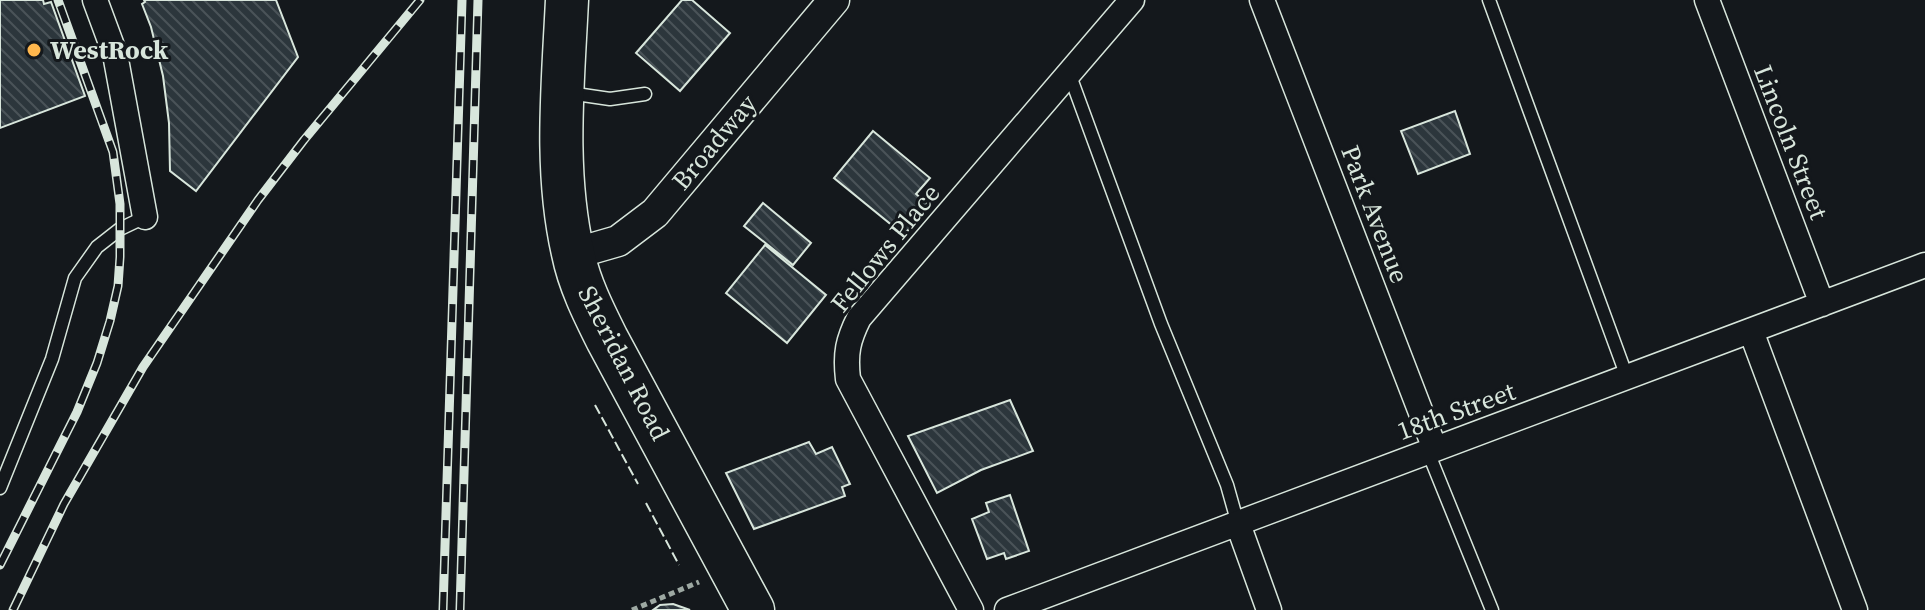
<svg xmlns="http://www.w3.org/2000/svg" width="1925" height="610" font-family="'Source Serif 4',serif">
<defs>
<pattern id="building-back-hatch" width="6" height="6" patternUnits="userSpaceOnUse" patternTransform="scale(2)"><rect width="6" height="6" fill="#2c363c"/><path d="M-1 5l2 2M0 0l6 6M5-1l2 2" fill="none" stroke="#4a5358"/></pattern>
</defs>
<rect width="100%" height="100%" fill="#14181c"/>
<path fill="url(#building-back-hatch)" stroke="#d8e6dc" stroke-width="2" d="M 0,0 L 43,0 L 44,4 L 51,2 L 85,96 L 0,128 Z
M 144,0 L 276,0 L 298,57 L 196,191 L 170,171 L 169,123 L 163,76 L 151,27 L 142,4 L 145,2 Z
M 682,0 L 692,0 L 730,33 L 680,91 L 636,53 Z
M 1455,111 L 1470,154 L 1418,174 L 1401,131 Z
M 873,131 L 930,178 L 916,194 L 929,205 L 904,235 L 834,178 Z
M 763,203 L 811,243 L 793,265 L 744,226 Z
M 765,245 L 826,295 L 787,343 L 726,293 Z
M 1010,400 L 1033,451 L 981,470 L 937,493 L 908,436 Z
M 809,442 L 816,454 L 832,447 L 850,484 L 842,487 L 845,496 L 754,529 L 726,473 Z
M 1010,495 L 1029,551 L 1006,559 L 1004,553 L 987,559 L 972,519 L 989,512 L 986,503 Z
M 673,604 L 690,610 L 653,610 L 660,605 Z"/>
<g fill="none" stroke-linecap="round" stroke-linejoin="round">
<defs>
<path id="service" d="M 1489,0 L 1627,377
M 1069,73 L 1161,324 L 1227,485 L 1238,524
M 569,93 L 610,99 L 645,94
M 1428,452 L 1492,610
M 0,488 L 52,359 L 75,278 L 97,247 L 120,229 L 145,217"/>
<path id="minor" d="M 95,0 L 115,54 L 145,217
M 1262,0 L 1435,449
M 1707,0 L 1822,304
M 1751,331 L 1855,610
M 1238,524 L 1269,610
M 971,610 L 848,379 C 845,353 848,340 859,318 L 1132,0
M 1007,610 L 1925,265"/>
<path id="tertiary" d="M 573,254 L 618,241 L 655,213 L 834,0"/>
<path id="trunk" d="M 567,0 C 563,84 554,170 573,253 C 579,283 593,311 607,339 L 753,610"/>
</defs>
<use href="#service" stroke="#d8e6dc" stroke-width="15"/>
<use href="#minor" stroke="#d8e6dc" stroke-width="27"/>
<use href="#tertiary" stroke="#d8e6dc" stroke-width="33"/>
<use href="#trunk" stroke="#d8e6dc" stroke-width="45"/>
<path stroke="#9da8a2" stroke-width="5" stroke-dasharray="6 4" stroke-linecap="butt" d="M 632,610 L 699,582"/>
<use href="#service" stroke="#14181c" stroke-width="12"/>
<use href="#minor" stroke="#14181c" stroke-width="24"/>
<use href="#tertiary" stroke="#14181c" stroke-width="30"/>
<use href="#trunk" stroke="#14181c" stroke-width="42"/>
<defs>
<path id="rail" d="M 0,565 L 77,412 L 97,363 L 110,321 L 118,286 L 120,257 L 120,204 L 113,152 L 58,0
M 13,610 L 64,504 L 143,367 L 258,200 L 304,140 L 420,0
M 443,610 L 462,0
M 460,610 L 478,0"/>
</defs>
<use href="#rail" stroke="#d8e6dc" stroke-width="9"/>
<use href="#rail" stroke="#14181c" stroke-width="6" stroke-dasharray="18" stroke-linecap="butt"/>
<path stroke="#d8e6dc" stroke-width="2" stroke-dasharray="10 4" stroke-linecap="butt" d="M 595,405 L 638,484
M 646,503 L 679,565"/>
</g>
<circle fill="#ffb74d" stroke="#14181c" stroke-width="3" cx="34" cy="50" r="8"/>
<g text-anchor="middle" stroke-width="6" stroke-linejoin="round" paint-order="stroke">
<g font-size="26" font-weight="bold" fill="#d8e6dc" stroke="#14181c" text-anchor="start">
<text x="50" y="59">WestRock</text>
</g>
<g font-size="26" fill="#d8e6dc" stroke="#14181c">
<text transform="translate(714 142) rotate(-50)" y="9">Broadway</text>
<text transform="translate(1791 142) rotate(69)" y="9">Lincoln Street</text>
<text transform="translate(1375 214) rotate(69)" y="9">Park Avenue</text>
<text transform="translate(885 248) rotate(-51)" y="9">Fellows Place</text>
<text transform="translate(624 363) rotate(63)" y="9">Sheridan Road</text>
<text transform="translate(1456 411) rotate(-20)" y="9">18th Street</text>
</g>
</g>
</svg>
